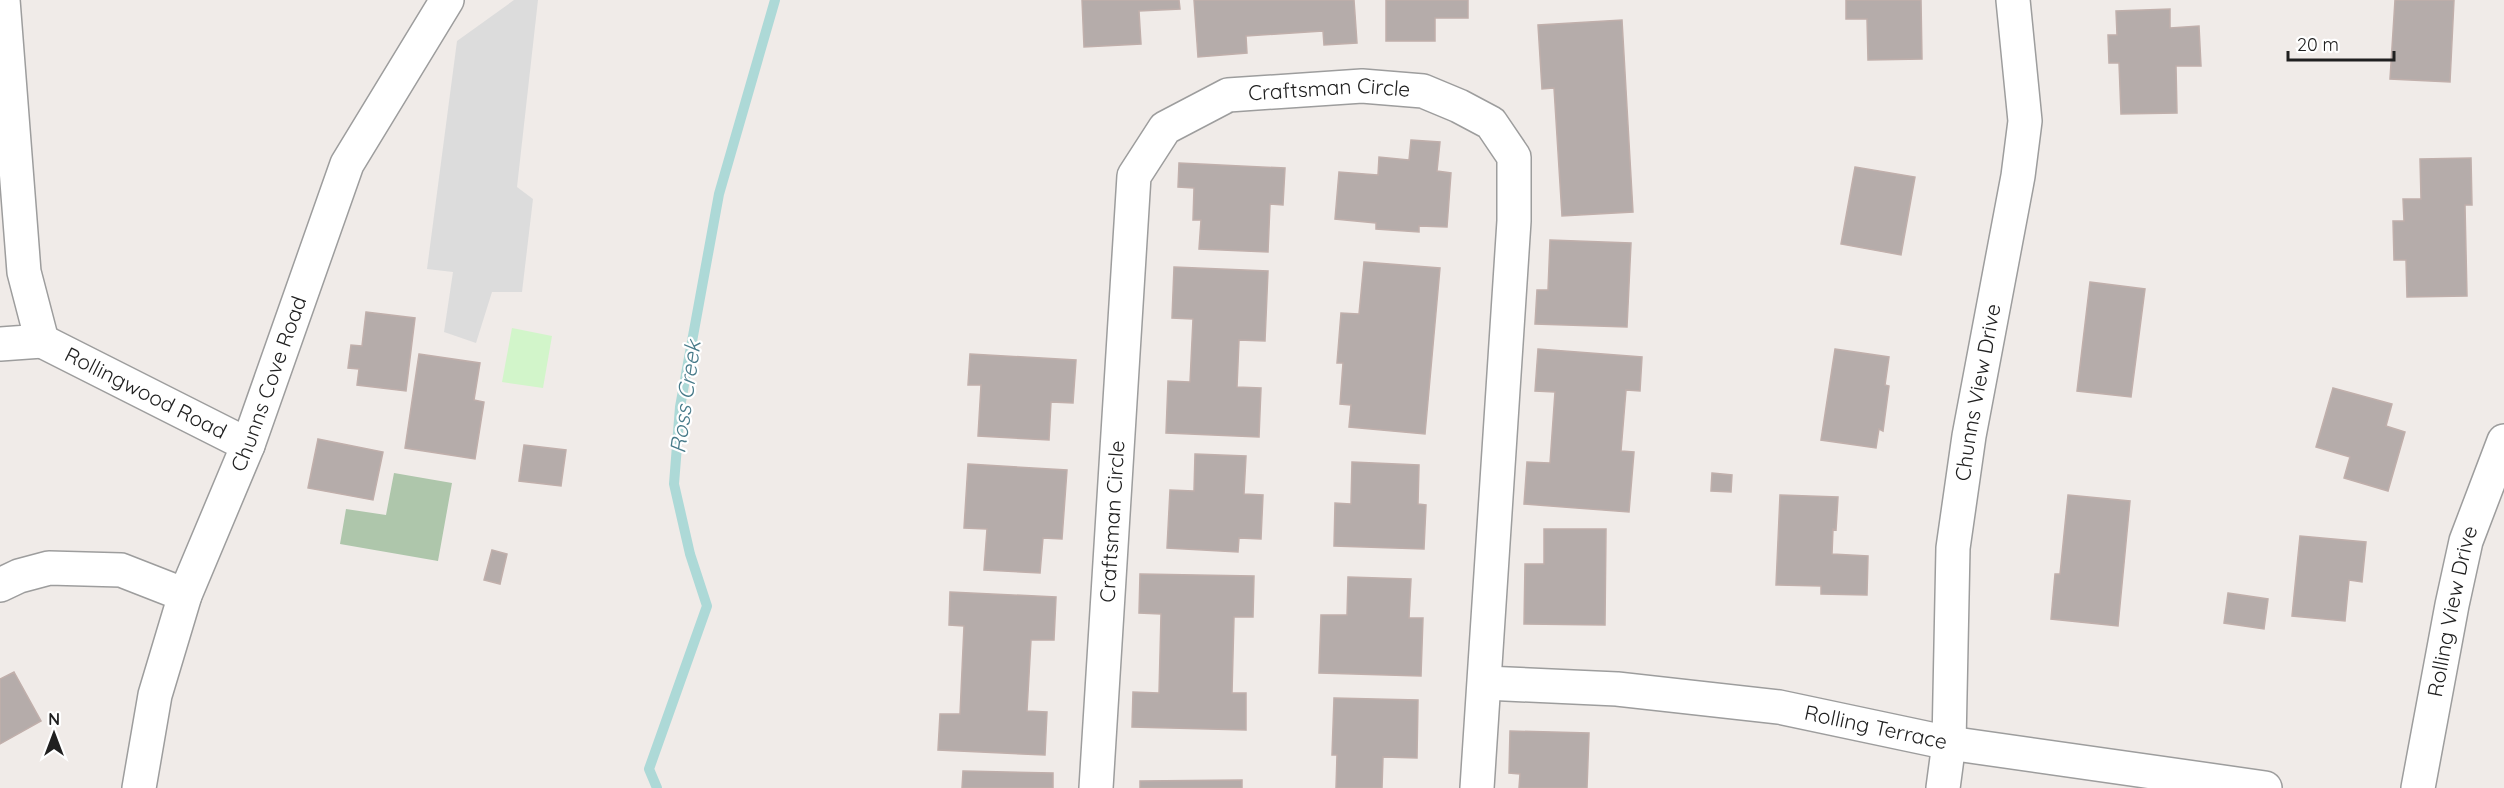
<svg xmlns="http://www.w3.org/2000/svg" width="2504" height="788" font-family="Quicksand,sans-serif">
<rect width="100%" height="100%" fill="#f0ebe8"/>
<path fill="#aec6ab" d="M 394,473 L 452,483 L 438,561 L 340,544 L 346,509 L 386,515 Z"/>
<path fill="#d2f5ca" d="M 512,328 L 552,336 L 543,388 L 502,382 Z"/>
<path fill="#dcdcdc" d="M 514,0 L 538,0 L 517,187 L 533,199 L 522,292 L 492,292 L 476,343 L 444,332 L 453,272 L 427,269 L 457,41 Z"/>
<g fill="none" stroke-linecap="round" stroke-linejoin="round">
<path stroke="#add9d7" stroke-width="10" d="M 657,788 L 649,769 L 707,606 L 690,554 L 674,484 L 680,407 L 719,194 L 775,0"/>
</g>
<path fill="#b5acaa" stroke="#c0afab" stroke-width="1.5" d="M 1082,0 L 1179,0 L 1180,9 L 1139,11 L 1141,44 L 1084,47 Z
M 1194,0 L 1354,0 L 1357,43 L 1324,45 L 1323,31 L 1246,36 L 1247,53 L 1198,57 Z
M 1386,0 L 1468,0 L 1468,18 L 1435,18 L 1435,41 L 1386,41 Z
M 1846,0 L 1921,0 L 1922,59 L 1868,60 L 1867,19 L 1846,19 Z
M 2395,0 L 2454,0 L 2450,82 L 2390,79 Z
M 2170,9 L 2170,28 L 2199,26 L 2201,66 L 2176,66 L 2177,113 L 2121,114 L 2119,63 L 2109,63 L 2108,35 L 2117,35 L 2116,11 Z
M 1622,20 L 1633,212 L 1562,216 L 1554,88 L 1542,89 L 1538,25 Z
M 1411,140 L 1440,142 L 1437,171 L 1451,173 L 1447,227 L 1419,226 L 1419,232 L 1376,229 L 1376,223 L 1335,219 L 1339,172 L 1378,175 L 1379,157 L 1409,160 Z
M 2471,158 L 2472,205 L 2465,205 L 2467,296 L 2407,297 L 2406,260 L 2394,260 L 2393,221 L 2404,221 L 2403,199 L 2421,199 L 2420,159 Z
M 1179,163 L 1285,168 L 1283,205 L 1270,204 L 1268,252 L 1199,249 L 1201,220 L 1193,220 L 1194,188 L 1178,187 Z
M 1855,167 L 1915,177 L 1901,255 L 1841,244 Z
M 1550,240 L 1631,243 L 1627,327 L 1535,324 L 1537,290 L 1548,290 Z
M 1364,262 L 1440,268 L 1425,434 L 1349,427 L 1351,405 L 1340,404 L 1343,363 L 1337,363 L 1341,313 L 1359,314 Z
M 1174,267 L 1268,271 L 1265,341 L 1239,340 L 1237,387 L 1261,388 L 1259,437 L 1166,433 L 1168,381 L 1190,382 L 1193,319 L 1172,318 Z
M 2090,282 L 2145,289 L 2131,397 L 2077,391 Z
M 366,312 L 415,318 L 406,391 L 357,385 L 359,369 L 348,368 L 351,345 L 362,346 Z
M 1538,349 L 1642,357 L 1640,391 L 1626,390 L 1621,451 L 1634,452 L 1629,512 L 1524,504 L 1527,462 L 1550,463 L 1555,392 L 1535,391 Z
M 1835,349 L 1889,357 L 1885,385 L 1889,386 L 1883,431 L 1879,429 L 1876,448 L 1821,440 Z
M 419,354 L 480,363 L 474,400 L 484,402 L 475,459 L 405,448 Z
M 970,354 L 1076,360 L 1073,403 L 1051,402 L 1049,440 L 978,436 L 981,385 L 968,385 Z
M 2333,388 L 2392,404 L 2386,426 L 2405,432 L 2388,491 L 2344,478 L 2350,457 L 2316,447 Z
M 318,439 L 383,452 L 373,500 L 308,488 Z
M 524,445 L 566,450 L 561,486 L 519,481 Z
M 1195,454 L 1246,456 L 1244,494 L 1263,495 L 1261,539 L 1239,538 L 1238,552 L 1167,548 L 1170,490 L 1194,491 Z
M 1352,462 L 1419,465 L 1418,504 L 1426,505 L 1424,549 L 1334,546 L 1335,503 L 1351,504 Z
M 968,464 L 1067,470 L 1062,539 L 1043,538 L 1040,573 L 984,570 L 987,529 L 964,528 Z
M 1712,473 L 1732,475 L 1731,492 L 1711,491 Z
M 1780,495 L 1838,497 L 1836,530 L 1833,529 L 1832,554 L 1868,556 L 1867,595 L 1821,594 L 1821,586 L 1776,585 Z
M 2068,495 L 2130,501 L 2118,626 L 2051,619 L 2055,574 L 2060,574 Z
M 1544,529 L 1606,529 L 1605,625 L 1524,624 L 1525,564 L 1544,564 Z
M 2300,536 L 2366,542 L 2362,582 L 2349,580 L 2345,621 L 2292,616 Z
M 492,550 L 507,554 L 500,584 L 484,580 Z
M 1140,574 L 1254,576 L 1253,617 L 1234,617 L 1232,693 L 1246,693 L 1246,730 L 1132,727 L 1133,692 L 1159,693 L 1161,614 L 1139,613 Z
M 1348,577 L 1411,579 L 1409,618 L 1423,618 L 1421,676 L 1319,673 L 1321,615 L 1347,615 Z
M 950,592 L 1056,597 L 1054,640 L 1031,640 L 1027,711 L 1047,712 L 1045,755 L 938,750 L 940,714 L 960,714 L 964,626 L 949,625 Z
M 2228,593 L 2268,599 L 2264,629 L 2224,623 Z
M 14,672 L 41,721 L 0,744 L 0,679 Z
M 1334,698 L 1418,700 L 1417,758 L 1383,757 L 1382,788 L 1336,788 L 1337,755 L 1332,755 Z
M 1510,731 L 1589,733 L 1587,788 L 1519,788 L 1520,774 L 1509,773 Z
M 963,771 L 1053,773 L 1053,788 L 962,788 Z
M 1242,780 L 1242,788 L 1140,788 L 1140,781 Z"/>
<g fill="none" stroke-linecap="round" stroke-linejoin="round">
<defs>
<g id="street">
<path id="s1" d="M 42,341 L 248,445"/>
<path d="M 0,344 L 42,341 L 24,272 L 3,0"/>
<path d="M 0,585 L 19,576 L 49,568 L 121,570 L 185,595"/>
<path id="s2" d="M 1485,683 L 1617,689 L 1779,707 L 1949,743 L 2265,788"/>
<path id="s3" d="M 139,788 L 155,695 L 185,595 L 248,445 L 347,164 L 447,0"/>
<path id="s4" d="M 1096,788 L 1134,176 L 1165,128 L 1228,95 L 1362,86 L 1423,91 L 1459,106 L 1491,123 L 1514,157 L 1514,221 L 1477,788"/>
<path id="s5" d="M 1943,788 L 1949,743 L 1953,548 L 1969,436 L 2018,176 L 2025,121 L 2013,0"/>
<path id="s6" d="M 2418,788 L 2452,605 L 2466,541 L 2504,441"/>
</g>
</defs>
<use href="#street" stroke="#9d9d9d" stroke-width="36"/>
<use href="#street" stroke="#fff" stroke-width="33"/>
</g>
<g text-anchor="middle" stroke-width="4.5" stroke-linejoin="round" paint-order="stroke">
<g font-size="21" fill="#202020" stroke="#fff">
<text dy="7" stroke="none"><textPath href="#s4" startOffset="843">Craftsman Circle</textPath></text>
<text dy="7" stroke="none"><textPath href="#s3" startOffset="426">Chunns Cove Road</textPath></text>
<text dy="7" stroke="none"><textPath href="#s1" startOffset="116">Rollingwood Road</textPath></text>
<text dy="7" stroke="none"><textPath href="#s5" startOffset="398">Chunns View Drive</textPath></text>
<text dy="7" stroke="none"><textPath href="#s4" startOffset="267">Craftsman Circle</textPath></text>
<text dy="7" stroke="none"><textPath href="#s6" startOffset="180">Rolling View Drive</textPath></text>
<text dy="7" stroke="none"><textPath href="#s2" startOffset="394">Rolling Terrace</textPath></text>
</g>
<g font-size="22" font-style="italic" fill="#477a89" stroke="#fff">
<text transform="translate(685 397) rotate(-82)" y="8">Ross Creek</text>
</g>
</g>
<g transform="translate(54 734)" stroke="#ffffff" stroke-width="4.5" paint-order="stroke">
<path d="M0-4.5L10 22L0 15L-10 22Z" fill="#202020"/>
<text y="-9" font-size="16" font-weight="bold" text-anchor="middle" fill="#202020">N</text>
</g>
<path d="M2288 51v9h106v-9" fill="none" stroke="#202020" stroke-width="3"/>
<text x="2297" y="51" font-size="18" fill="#202020" stroke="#ffffff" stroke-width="4.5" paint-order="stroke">20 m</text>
</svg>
